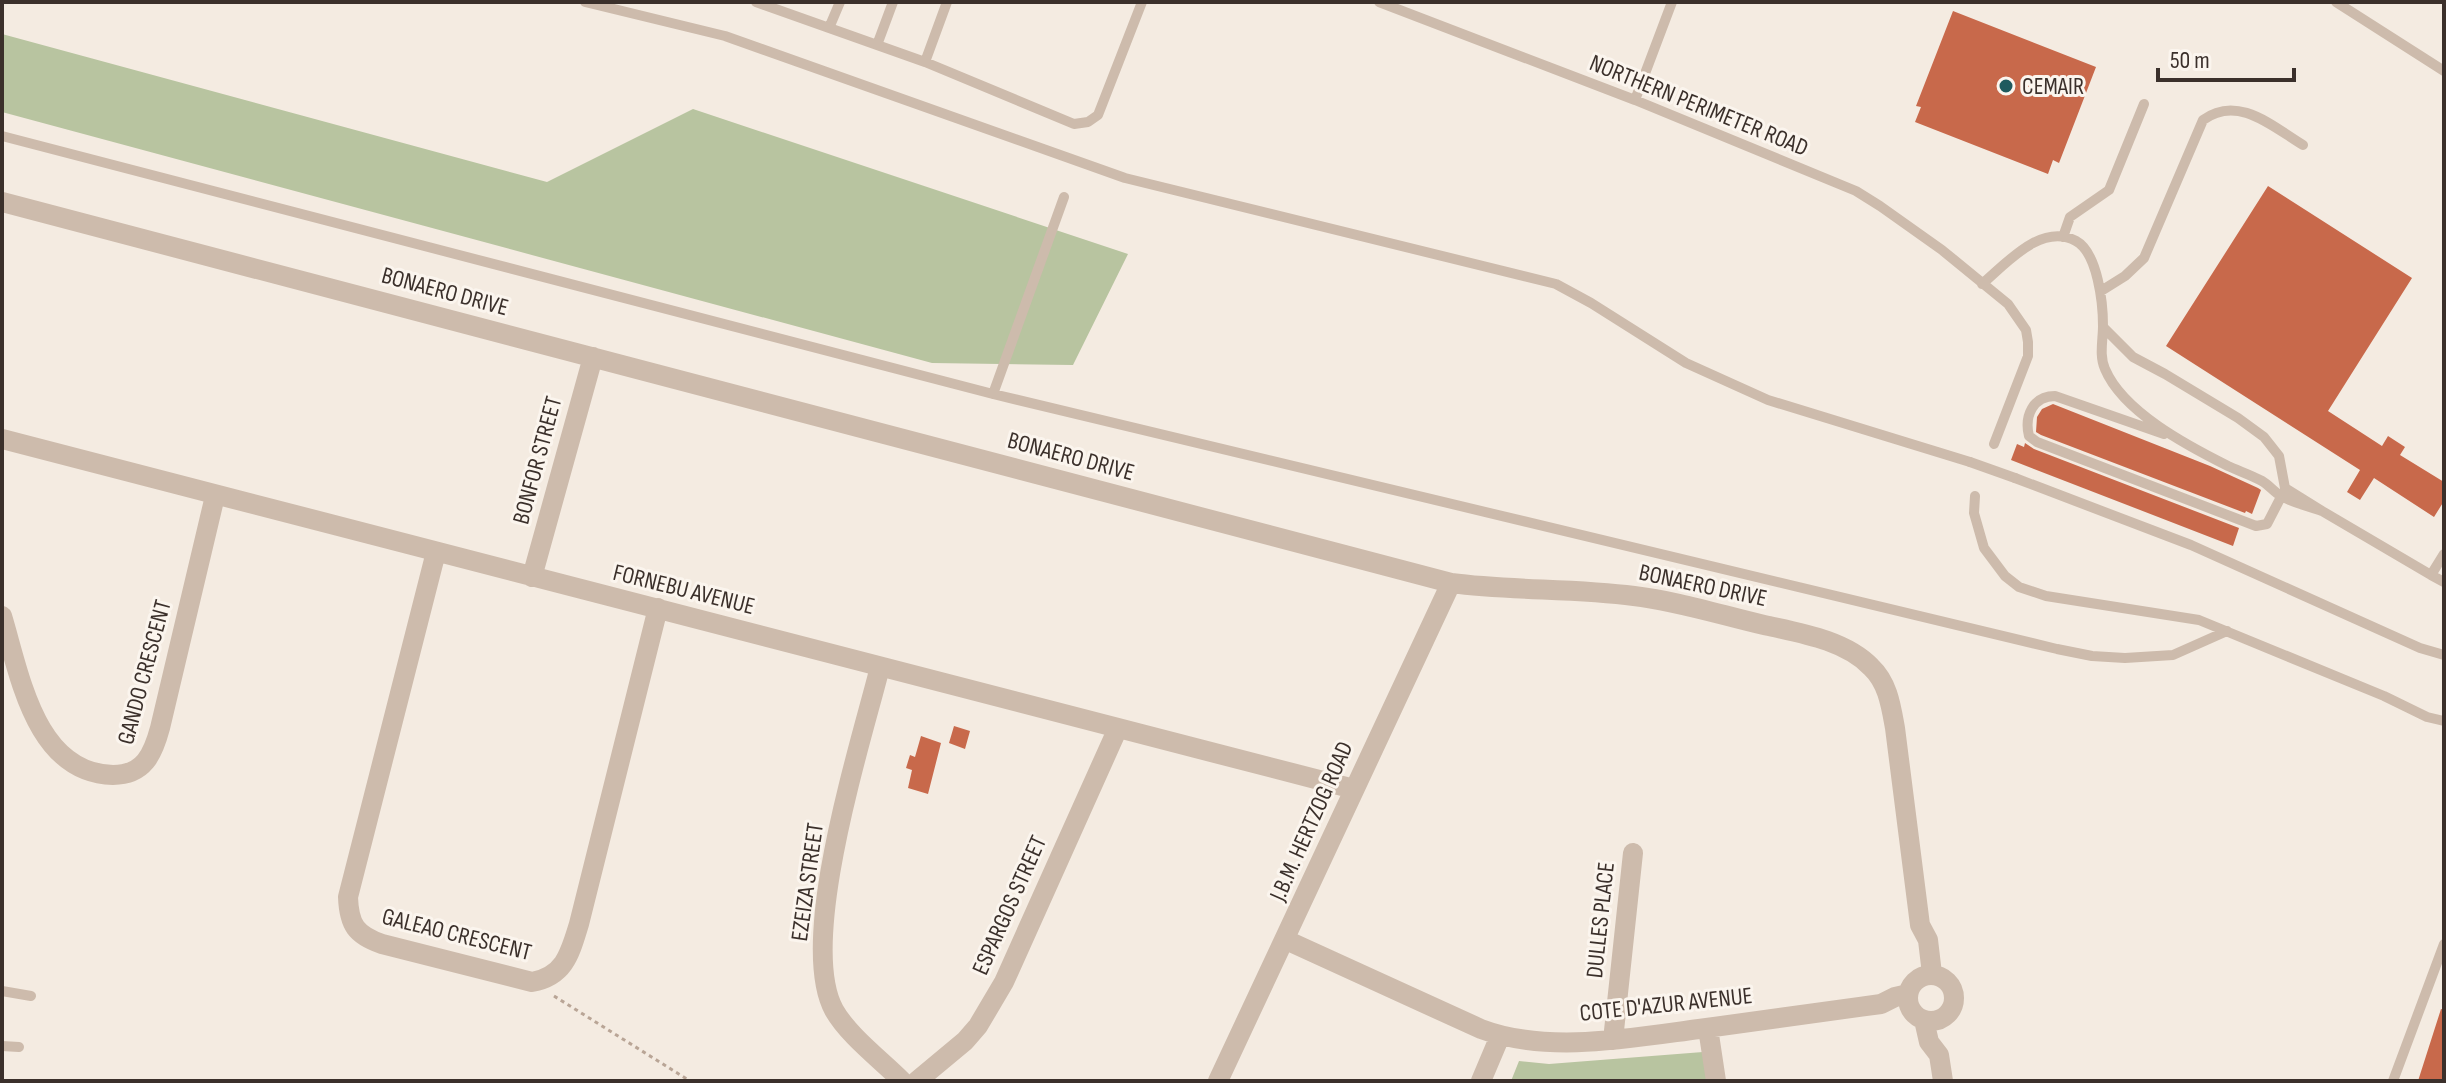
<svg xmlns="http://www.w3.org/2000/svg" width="2446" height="1083" font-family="'Sofia Sans Condensed',sans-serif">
<rect width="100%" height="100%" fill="#f4ebe1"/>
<path fill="#b8c4a0" d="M 2,34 L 547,182 L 693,109 L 1128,254 L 1073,365 L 932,363 L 2,112 Z
M 1703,1052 L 1707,1081 L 1511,1081 L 1519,1061 L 1549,1064 Z"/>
<path fill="#c8694b" d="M 1953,11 L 2096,67 L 2059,163 L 2053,160 L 2048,174 L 1915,122 L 1921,107 L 1916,106 Z
M 2268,186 L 2412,278 L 2328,411 L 2382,446 L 2388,436 L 2405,447 L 2400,455 L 2444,482 L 2444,501 L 2434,517 L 2374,478 L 2360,500 L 2347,492 L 2360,470 L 2166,346 Z
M 2053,404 L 2210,466 L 2258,488 L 2261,490 L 2252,514 L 2246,511 L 2245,513 L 2041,435 L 2036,432 L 2037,417 L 2042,409 Z
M 2025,443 L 2034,449 L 2239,528 L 2233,546 L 2011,460 L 2017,444 L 2024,447 Z
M 954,726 L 970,731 L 965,749 L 949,743 Z
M 921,736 L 941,743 L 928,794 L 908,788 L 912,770 L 906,768 L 910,755 L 915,757 Z
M 2441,1009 L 2444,1010 L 2444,1081 L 2418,1081 Z"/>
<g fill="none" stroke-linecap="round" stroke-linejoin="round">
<path stroke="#b9a596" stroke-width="3" stroke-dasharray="4 4" stroke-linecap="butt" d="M 554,996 L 690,1081"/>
<path stroke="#cdbbac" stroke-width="10" d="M 585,2 L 725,36 L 1125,178 L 1556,284 L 1591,303 L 1686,363 L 1768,400 L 1970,462
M 756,2 L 925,62 L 1074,124 L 1088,122 L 1098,115 L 1142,2
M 1379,2 L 1635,100 L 1856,191 L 1880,206 L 1942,250 L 2008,304 L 2026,330 L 2028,342 L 2028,356 L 1994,444
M 2336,2 L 2444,71
M 829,28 L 840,2
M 877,45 L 893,2
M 925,62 L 947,2
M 1635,100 L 1672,2
M 2,136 L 993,394 L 2057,649 L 2092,656 L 2125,658 L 2173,655 L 2227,631
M 2063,237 L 2070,217 L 2109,190 L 2144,104
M 1982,284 C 2006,264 2041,222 2076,241 C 2098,253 2103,304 2103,326 C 2103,340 2099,356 2105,369 C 2123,412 2188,446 2228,466 C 2239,471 2251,475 2262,481 C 2269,485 2274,492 2281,496 C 2293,503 2309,506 2322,511 L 2285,488 L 2279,456 L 2264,437 L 2238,418 L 2165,374 L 2133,357 L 2103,327
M 2101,291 L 2125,276 L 2144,258 L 2203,120 C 2238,94 2273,127 2303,145
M 993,394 L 1064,197
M 2164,434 L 2055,396 C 2033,396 2024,416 2029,436 L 2037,442 L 2256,526 L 2267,524 L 2283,493
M 2015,478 L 2191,545 L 2420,648 L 2444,655
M 1975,496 L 1974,513 L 1984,548 L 2005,576 L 2019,587 L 2046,596 L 2199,620 L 2384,696 L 2427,717 L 2444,721
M 2322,511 L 2431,575
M 2444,554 L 2431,575 L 2444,582
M 2,991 L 31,996
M 2,1046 L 19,1047
M 2393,1081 L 2444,944"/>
<path stroke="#cdbbac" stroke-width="20" d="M 2,202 L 1451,583 C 1512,591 1573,588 1634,596 C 1677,601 1721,615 1764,625 C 1800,633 1845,640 1871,667 C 1888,683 1891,706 1895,728 L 1920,925 L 1928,940 L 1932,974
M 2,439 L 1354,789
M 436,552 L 348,897 C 349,925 356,935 382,944 L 532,982 C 565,976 570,953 579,924 L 658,608
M 532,577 L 593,357
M 2,616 C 20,675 35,773 113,775 C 144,775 153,754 160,728 L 215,496
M 880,667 C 861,743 797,942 834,1010 C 848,1035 881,1060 902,1081
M 1286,940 L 1481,1029 C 1547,1054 1631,1038 1699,1029 C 1759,1021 1820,1012 1881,1004 L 1895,997 L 1908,994
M1908 998a23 23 0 1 1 46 0a23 23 0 1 1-46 0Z
M 1924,1020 L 1929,1042 L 1939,1055 L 1943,1081
M 1708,1028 L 1716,1081
M 1613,1040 L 1633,853
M 917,1081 L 965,1041 L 978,1026 L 1004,982 L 1118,728
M 1218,1081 L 1451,583
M 1481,1081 L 1500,1036"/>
<path stroke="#cdbbac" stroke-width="10" d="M 1970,462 L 2015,478"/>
</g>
<circle fill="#1f5a5e" stroke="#fbf5ee" stroke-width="3" cx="2006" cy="86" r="8"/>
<g text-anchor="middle" stroke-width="6" stroke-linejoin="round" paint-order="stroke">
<g font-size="24" fill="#3b302b" stroke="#fbf5ee" text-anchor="start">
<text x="2022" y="94">CEMAIR</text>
</g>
<g font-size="24" fill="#3b302b" stroke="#fbf5ee">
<text transform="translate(1699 105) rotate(22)" y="8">NORTHERN PERIMETER ROAD</text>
<text transform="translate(445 291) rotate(15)" y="8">BONAERO DRIVE</text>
<text transform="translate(1071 456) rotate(15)" y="8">BONAERO DRIVE</text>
<text transform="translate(537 460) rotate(-75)" y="8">BONFOR STREET</text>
<text transform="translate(1703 585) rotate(12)" y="8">BONAERO DRIVE</text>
<text transform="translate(684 589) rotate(14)" y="8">FORNEBU AVENUE</text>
<text transform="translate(144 672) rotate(-75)" y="8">GANDO CRESCENT</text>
<text transform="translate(1311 821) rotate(-66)" y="8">J.B.M. HERTZOG ROAD</text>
<text transform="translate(807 882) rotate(-82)" y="8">EZEIZA STREET</text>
<text transform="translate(1009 905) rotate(-66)" y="8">ESPARGOS STREET</text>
<text transform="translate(1600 920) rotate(-84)" y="8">DULLES PLACE</text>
<text transform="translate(457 934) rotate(14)" y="8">GALEAO CRESCENT</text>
<text transform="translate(1666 1004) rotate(-6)" y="8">COTE D'AZUR AVENUE</text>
</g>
</g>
<rect width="2446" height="1083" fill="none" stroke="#3b302b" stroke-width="8"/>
<path d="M2158 68v12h136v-12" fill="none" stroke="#3b302b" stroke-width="4"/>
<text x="2170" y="68" font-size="24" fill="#3b302b" stroke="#fbf5ee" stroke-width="6" paint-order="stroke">50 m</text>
</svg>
